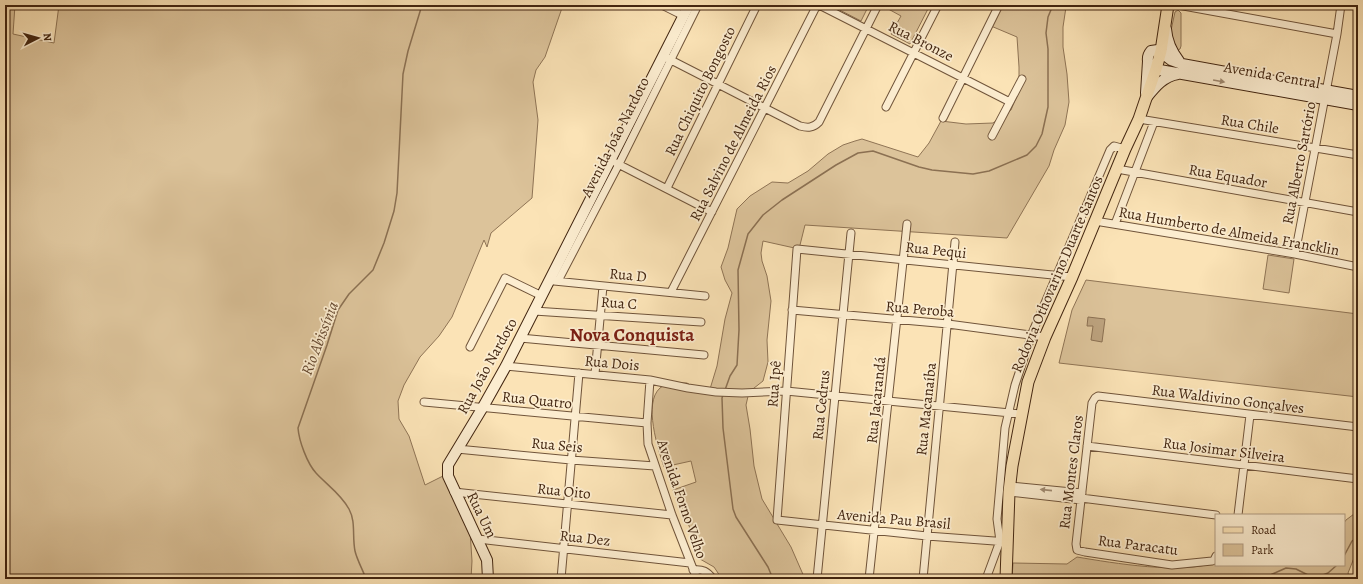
<svg xmlns="http://www.w3.org/2000/svg" width="1363" height="584" font-family="Alegreya,serif">
<rect width="100%" height="100%" fill="#fbe3b6"/>
<filter id="stains"><feTurbulence type="fractalNoise" baseFrequency=".005" numOctaves="4"/><feColorMatrix values="0 0 0 0 .2 0 0 0 0 .09 0 0 0 0 .02 0 0 0 .5 -.17"/></filter>
<radialGradient id="worn" r=".72"><stop offset=".6" stop-color="#630" stop-opacity="0"/><stop offset="1" stop-color="#630" stop-opacity=".3"/></radialGradient>
<path fill="#dcc39a" stroke="#8f7455" d="M 5,5 L 15,5 L 13,34 L 54,43 L 59,5 L 563,5 L 545,57 L 536,70 L 533,82 L 538,120 L 532,198 L 491,233 L 487,247 L 484,240 L 452,317 L 439,336 L 420,357 L 404,385 L 398,401 L 399,419 L 409,436 L 425,485 L 445,475 L 470,530 L 472,561 L 471,579 L 5,579 Z
M 830,5 L 869,5 L 861,21 Z
M 881,5 L 930,5 L 910,44 L 891,34 L 901,16 Z
M 1001,5 L 1068,5 L 1066,7 L 1063,27 L 1063,47 L 1067,74 L 1069,102 L 1065,125 L 1054,150 L 1049,166 L 1007,238 L 805,225 L 799,249 L 763,241 L 761,253 L 762,261 L 767,276 L 771,301 L 767,340 L 768,362 L 763,381 L 749,392 L 746,405 L 750,429 L 754,466 L 762,499 L 791,547 L 805,579 L 722,579 L 714,567 L 700,559 L 690,528 L 673,490 L 696,482 L 691,461 L 664,467 C 658,449 643,403 660,388 C 667,382 679,383 687,383 L 693,387 L 710,389 L 717,366 L 725,319 L 732,293 L 725,280 L 721,267 L 728,248 L 737,209 L 750,196 L 772,182 L 788,183 L 808,171 L 828,154 L 843,145 L 855,141 L 862,139 L 918,157 L 929,143 L 941,121 L 966,124 L 993,123 L 1011,110 L 1019,90 L 1019,67 L 1017,37 L 991,26 Z
M 1178,10 L 1181,13 L 1181,46 L 1180,49 L 1178,50 L 1173,47 L 1170,35 L 1175,12 Z
M 1268,255 L 1294,259 L 1289,293 L 1263,289 Z
M 1086,280 L 1358,314 L 1358,397 L 1059,363 L 1072,310 Z
M 1358,511 L 1358,555 L 1354,558 L 1348,573 L 1350,579 L 1012,579 L 1013,563 L 1067,564 L 1077,557 C 1113,563 1183,575 1216,562 L 1216,565 L 1344,565 L 1344,523 L 1346,520 Z"/>
<path fill="#bca27e" stroke="#8b7052" d="M 1088,317 L 1105,319 L 1102,342 L 1091,340 L 1093,326 L 1087,326 Z"/>
<g fill="none" stroke-linecap="round" stroke-linejoin="round">
<path stroke="#8b7052" stroke-width="1.5" d="M 725,390 L 730,376 L 737,365 L 739,330 L 738,270 L 748,234 L 763,215 L 782,200 L 836,165 L 858,153 L 873,151 L 919,167 L 932,170 L 973,174 L 989,171 L 1027,155 L 1036,146 L 1042,134 L 1048,107 L 1048,49 L 1046,33 L 1048,17 L 1053,5
M 723,395 L 722,398 L 723,428 L 733,509 L 736,517 L 768,567 L 773,579
M 1344,556 L 1352,541 L 1358,537
M 366,579 C 363,570 357,560 355,551 C 352,536 356,522 349,509 C 341,494 327,485 316,473 C 307,463 299,441 298,428 L 327,345 L 338,310 L 349,294 L 373,270 L 384,243 L 394,211 L 397,193 L 403,74 L 408,51 L 422,5
M 1235,579 L 1268,576 L 1286,568 L 1296,569 L 1310,576 L 1323,575 L 1328,573 L 1337,565"/>
<defs>
<path id="street" d="M 662,5 L 684,16
M 819,5 L 1010,102
M 1178,5 L 1337,34
M 667,58 L 800,126 C 808,128 813,128 819,122 L 878,5
M 886,107 L 938,5
M 943,118 L 999,5
M 1139,119 L 1358,155
M 992,136 L 1022,79
M 616,163 L 712,212
M 1117,169 L 1358,212
M 667,188 L 757,5
M 1095,221 L 1295,254 L 1358,267
M 1115,224 L 1154,122
M 1295,254 L 1337,34 L 1341,5
M 554,281 L 705,296
M 558,281 L 619,164 L 698,5
M 671,292 L 817,5
M 792,310 L 948,324 L 1045,337
M 534,311 L 701,322
M 520,338 L 704,355
M 470,347 L 505,278 L 542,296
M 506,366 L 650,380 L 688,388 L 716,392 L 742,393 L 786,391 L 1021,414
M 595,374 L 603,286
M 650,380 L 647,423 L 648,444 L 672,515 L 697,579
M 424,402 L 647,423
M 1087,446 L 1358,479
M 457,449 L 571,460 L 655,466
M 1010,486 L 1082,493
M 454,492 L 672,515
M 1009,492 L 1081,500
M 1081,498 L 1216,515
M 1238,515 L 1250,415
M 478,539 L 690,563
M 1008,542 L 927,536 L 777,520 L 797,249 L 1072,277
M 1216,556 L 1214,560 L 1212,561 L 1172,565 L 1085,552 L 1077,550 L 1076,544 L 1092,403 L 1095,398 L 1098,396 L 1358,427
M 693,570 C 703,569 707,571 713,579
M 561,579 L 579,373
M 817,579 L 851,233
M 869,579 L 907,224
M 923,579 L 955,242
M 986,579 L 1000,541 L 997,519 L 1005,428 L 1015,385 L 1033,331 L 1110,150 L 1114,146 L 1125,149"/>
<path id="secondary" d="M 1166,29 C 1167,42 1171,51 1179,61
M 1146,93 L 1148,61
M 1358,96 L 1182,64 L 1171,60 L 1158,50 L 1151,51 C 1146,57 1147,65 1154,69 L 1358,105
M 1147,97 C 1155,87 1164,76 1178,74
M 488,579 L 487,560 L 448,476 L 448,465 L 483,407 L 506,366 L 689,5"/>
<path id="primary" d="M 1006,579 L 1009,492 L 1012,466 L 1028,382 L 1045,337 L 1072,277 L 1125,149 L 1139,119 L 1156,69 L 1161,51 L 1168,5"/>
</defs>
<use href="#street" stroke="#70543a" stroke-width="9"/>
<use href="#secondary" stroke="#422510" stroke-width="12"/>
<use href="#primary" stroke="#422510" stroke-width="13"/>
<use href="#street" stroke="#fcedd0" stroke-width="7"/>
<use href="#secondary" stroke="#fcedd0" stroke-width="10"/>
<use href="#primary" stroke="#fbe3b6" stroke-width="11"/>
</g>
<defs><path id="oneway-solid" d="M-6-.8H1V-3.2L6.5 0L1 3.2V.8H-6Z"/></defs>
<g fill="#9f8970">
<use href="#oneway-solid" transform="translate(1219 81) rotate(10)"/>
<use href="#oneway-solid" transform="translate(1046 490) rotate(-174)"/>
</g>
<g text-anchor="middle" stroke-width="3.5" stroke-linejoin="round" paint-order="stroke">
<g font-size="15" fill="#422510" stroke="#fcedd0">
<text transform="translate(921 41) rotate(27)" y="5">Rua Bronze</text>
<text transform="translate(1272 75) rotate(10)" y="5">Avenida Central</text>
<text transform="translate(700 91) rotate(-64)" y="5">Rua Chiquito Bongosto</text>
<text transform="translate(1250 124) rotate(9)" y="5">Rua Chile</text>
<text transform="translate(615 137) rotate(-63)" y="5">Avenida João Nardoto</text>
<text transform="translate(733 143) rotate(-63)" y="5">Rua Salvino de Almeida Rios</text>
<text transform="translate(1299 163) rotate(-79)" y="5">Rua Alberto Sartório</text>
<text transform="translate(1228 176) rotate(10)" y="5">Rua Equador</text>
<text transform="translate(1229 231) rotate(10)" y="5">Rua Humberto de Almeida Francklin</text>
<text transform="translate(936 250) rotate(6)" y="5">Rua Pequi</text>
<text transform="translate(1057 274) rotate(-67)" y="5">Rodovia Othovarino Duarte Santos</text>
<text transform="translate(628 275) rotate(5)" y="5">Rua D</text>
<text transform="translate(619 303) rotate(4)" y="5">Rua C</text>
<text transform="translate(920 309) rotate(5)" y="5">Rua Peroba</text>
<text transform="translate(612 363) rotate(5)" y="5">Rua Dois</text>
<text transform="translate(487 366) rotate(-61)" y="5">Rua João Nardoto</text>
<text transform="translate(774 384) rotate(-86)" y="5">Rua Ipê</text>
<text transform="translate(1228 399) rotate(7)" y="5">Rua Waldivino Gonçalves</text>
<text transform="translate(537 400) rotate(6)" y="5">Rua Quatro</text>
<text transform="translate(876 400) rotate(-84)" y="5">Rua Jacarandá</text>
<text transform="translate(821 405) rotate(-84)" y="5">Rua Cedrus</text>
<text transform="translate(926 409) rotate(-84)" y="5">Rua Macanaíba</text>
<text transform="translate(557 445) rotate(5)" y="5">Rua Seis</text>
<text transform="translate(1224 450) rotate(7)" y="5">Rua Josimar Silveira</text>
<text transform="translate(1071 472) rotate(-83)" y="5">Rua Montes Claros</text>
<text transform="translate(564 491) rotate(6)" y="5">Rua Oito</text>
<text transform="translate(682 499) rotate(71)" y="5">Avenida Forno Velho</text>
<text transform="translate(482 515) rotate(64)" y="5">Rua Um</text>
<text transform="translate(894 519) rotate(5)" y="5">Avenida Pau Brasil</text>
<text transform="translate(585 538) rotate(6)" y="5">Rua Dez</text>
<text transform="translate(1138 545) rotate(7)" y="5">Rua Paracatu</text>
</g>
<g font-size="16" font-style="italic" fill="#674a31" stroke="#fcedd0">
<text transform="translate(319 338) rotate(-69)" y="6">Rio Abissínia</text>
</g>
<g font-size="19" font-weight="bold" fill="#7a1f14" stroke="#fcedd0">
<text x="632" y="341">Nova Conquista</text>
</g>
</g>
<rect width="1363" height="584" fill="none" stroke="#fbe3b6" stroke-width="20"/>
<rect x="6" y="6" width="1351" height="572" fill="none" stroke="#422510" stroke-width="2"/>
<rect x="10" y="10" width="1343" height="564" fill="none" stroke="#422510"/>
<rect x="1215" y="514" width="130" height="52" fill="#fcedd0" stroke="#b29d83"/>
<rect x="1223" y="527" width="20" height="6" fill="#fbe3b6" stroke="#b29d83"/>
<text x="1251" y="534" font-size="12" fill="#422510">Road</text>
<rect x="1223" y="544" width="20" height="12" fill="#dcc39a" stroke="#b29d83"/>
<text x="1251" y="554" font-size="12" fill="#422510">Park</text>
<g transform="translate(38 38) rotate(84)" stroke="#fcedd0" stroke-width="3" paint-order="stroke">
<path d="M0-3L7 15L0 10L-7 15Z" fill="#422510"/>
<text y="-6" font-size="11" font-weight="bold" text-anchor="middle" fill="#422510">N</text>
</g>
<rect width="100%" height="100%" filter="url(#stains)"/>
<rect width="100%" height="100%" fill="url(#worn)"/>
</svg>
